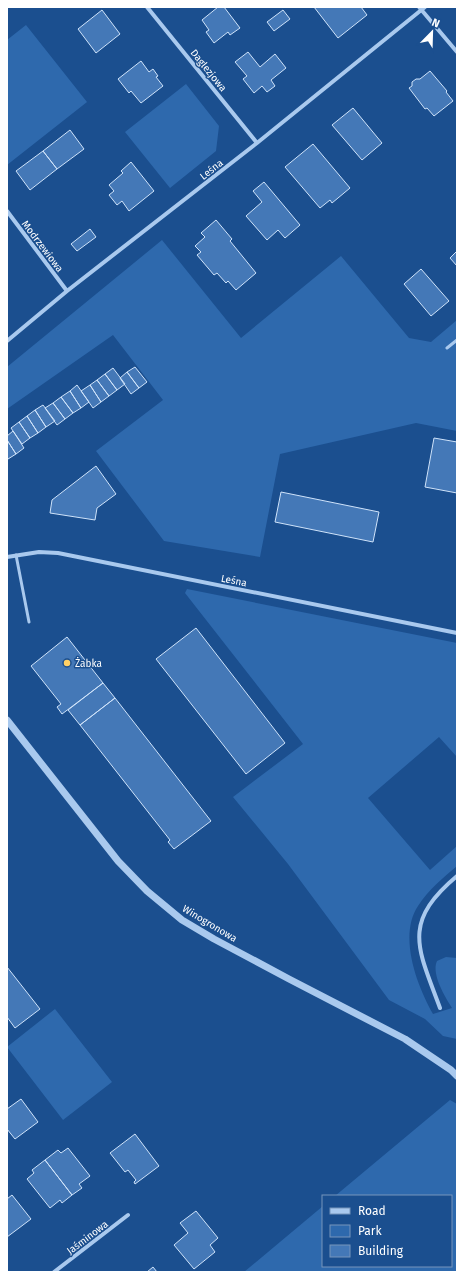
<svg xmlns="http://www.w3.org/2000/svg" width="464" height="1279" font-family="'Fira Sans',sans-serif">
<rect width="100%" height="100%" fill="#1b4f8f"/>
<path fill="#2e69ad" d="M 26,25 L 87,102 L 7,165 L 7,40 Z
M 186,84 L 219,126 L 216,151 L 170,188 L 125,132 Z
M 162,240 L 241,338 L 341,256 L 409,338 L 431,342 L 457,320 L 457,431 L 416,423 L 280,454 L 260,557 L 164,541 L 96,451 L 163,400 L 113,335 L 7,409 L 7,367 Z
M 187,589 L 457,643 L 457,757 L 439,737 L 368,798 L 430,870 L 457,846 L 457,866 C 443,878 428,890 418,906 C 398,936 417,986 433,1014 L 452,1008 C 445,997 431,974 437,961 L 446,957 L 457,958 L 457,1039 L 443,1036 L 425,1019 L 389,1000 L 288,864 L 233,797 L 303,744 L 185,593 Z
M 55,1009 L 112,1082 L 63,1120 L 7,1047 Z
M 450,1100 L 457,1104 L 457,1272 L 244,1272 L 323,1206 L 323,1266 L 451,1266 L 451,1196 L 335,1196 Z"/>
<path fill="#4478b7" stroke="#cfe3fa" d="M 218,7 L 224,7 L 240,28 L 230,35 L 228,32 L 214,43 L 206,32 L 209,30 L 202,20 Z
M 314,7 L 361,7 L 367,15 L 338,38 Z
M 102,10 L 120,34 L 96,53 L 78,29 Z
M 283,10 L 290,19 L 274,31 L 267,22 Z
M 248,52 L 260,67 L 275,54 L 286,68 L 271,80 L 275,86 L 267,92 L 262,86 L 254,93 L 243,79 L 247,76 L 235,62 Z
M 141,61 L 149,72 L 153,69 L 158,76 L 156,77 L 163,86 L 141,103 L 131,91 L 129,93 L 118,79 Z
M 430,71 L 447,91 L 446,92 L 453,101 L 434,116 L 427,108 L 425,109 L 409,88 L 412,86 L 412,82 L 416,79 L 420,79 Z
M 353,108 L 382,143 L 362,160 L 332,125 Z
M 70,130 L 84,149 L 57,169 L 43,151 Z
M 313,144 L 350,188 L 332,203 L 330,200 L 320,208 L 285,167 Z
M 43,151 L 57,169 L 30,190 L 16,171 Z
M 131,162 L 154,191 L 129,211 L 122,201 L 117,205 L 109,195 L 114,191 L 109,185 L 123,173 L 121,171 Z
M 264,182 L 300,225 L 285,238 L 278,230 L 267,240 L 246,216 L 262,202 L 253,191 Z
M 216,220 L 232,239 L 230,241 L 256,273 L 236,290 L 228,281 L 226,283 L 217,273 L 214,275 L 197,255 L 201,252 L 195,246 L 205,237 L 201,233 Z
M 90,229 L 96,237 L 77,251 L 71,244 Z
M 456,252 L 457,252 L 457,266 L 450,258 Z
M 421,269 L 449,301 L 431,316 L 404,284 Z
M 135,367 L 147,382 L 139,388 L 127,372 Z
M 113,368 L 125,384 L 117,390 L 105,374 Z
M 127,372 L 139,388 L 131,394 L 120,378 Z
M 105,374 L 117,390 L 109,396 L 97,380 Z
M 97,380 L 109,396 L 101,402 L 90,385 Z
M 77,385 L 89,402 L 81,408 L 70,391 Z
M 90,385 L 101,402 L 93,408 L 81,391 Z
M 70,391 L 81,408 L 73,413 L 61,397 Z
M 61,397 L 73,413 L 65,419 L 53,403 Z
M 53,403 L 65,419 L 57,425 L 45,408 Z
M 43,405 L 55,421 L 46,427 L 35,410 Z
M 35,410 L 46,427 L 38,433 L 27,416 Z
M 27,416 L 38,433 L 30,438 L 19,422 Z
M 19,422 L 30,438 L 22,444 L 11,428 Z
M 13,431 L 24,448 L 16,454 L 7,440 L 7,436 Z
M 434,438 L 457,442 L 457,493 L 425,487 Z
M 7,440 L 16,454 L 8,459 L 7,458 Z
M 96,466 L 116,494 L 97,508 L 95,520 L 50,513 L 52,500 Z
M 281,492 L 379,512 L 373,542 L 275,522 Z
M 196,628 L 285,743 L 246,774 L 156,659 Z
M 67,637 L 103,683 L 62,714 L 57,707 L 61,704 L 31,666 Z
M 103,683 L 115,698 L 80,725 L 68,710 Z
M 115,698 L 211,821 L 174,849 L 168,842 L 170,840 L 80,725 Z
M 7,967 L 40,1009 L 15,1028 L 7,1017 Z
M 21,1099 L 38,1122 L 15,1139 L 7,1129 L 7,1109 Z
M 135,1134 L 159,1166 L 135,1184 L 134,1182 L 136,1180 L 128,1170 L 125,1172 L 110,1153 Z
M 68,1148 L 90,1176 L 79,1184 L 82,1188 L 72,1195 L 45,1160 L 58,1150 L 61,1153 Z
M 45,1160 L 72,1195 L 62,1203 L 60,1200 L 50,1208 L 27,1179 L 34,1173 L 32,1170 Z
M 12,1195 L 31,1219 L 7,1237 L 7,1199 Z
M 196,1211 L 218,1238 L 210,1245 L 215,1252 L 194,1269 L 174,1245 L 188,1233 L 180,1223 Z
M 153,1267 L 157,1272 L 147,1272 Z"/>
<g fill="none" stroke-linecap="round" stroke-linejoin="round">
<path stroke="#a9c9ee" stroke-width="3" d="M 447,348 L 457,340
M 16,555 L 29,622"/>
<path stroke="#a9c9ee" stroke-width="4" d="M 147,7 L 257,143
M 419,7 L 457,52
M 7,211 L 67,291
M 7,341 L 67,291 L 257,143 L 425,7
M 7,557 L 39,552 L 58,553 L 457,633
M 440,1008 C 418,948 401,923 457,876
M 54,1272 L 128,1215"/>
<path stroke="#a9c9ee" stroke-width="7" d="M 7,720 L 118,861 L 147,891 L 182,920 L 214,939 L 289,979 L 405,1039 L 451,1070 L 457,1076"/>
</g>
<circle fill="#ffd166" stroke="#1b4f8f" stroke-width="1.5" cx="67" cy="663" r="4"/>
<g text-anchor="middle" stroke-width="3" stroke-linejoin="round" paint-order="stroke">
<g font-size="10" fill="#fff" stroke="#1b4f8f">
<text transform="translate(209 70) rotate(51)" y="4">Daglezjowa</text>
<text transform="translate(211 169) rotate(-38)" y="4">Leśna</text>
<text transform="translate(43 246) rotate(53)" y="4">Modrzewiowa</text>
<text transform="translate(234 580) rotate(11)" y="4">Leśna</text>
<text transform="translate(210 923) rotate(31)" y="4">Winogronowa</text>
<text transform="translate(87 1237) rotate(-37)" y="4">Jaśminowa</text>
</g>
<g font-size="10" fill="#fff" stroke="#1b4f8f" text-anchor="start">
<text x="75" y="667">Żabka</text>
</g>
</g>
<rect width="464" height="1279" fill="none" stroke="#ffffff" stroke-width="16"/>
<rect x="322" y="1195" width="130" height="72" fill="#1b4f8f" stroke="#7695bc"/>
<rect x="330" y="1208" width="20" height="6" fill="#a9c9ee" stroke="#7695bc"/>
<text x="358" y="1215" font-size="12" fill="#ffffff">Road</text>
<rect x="330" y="1225" width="20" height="12" fill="#2e69ad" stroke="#7695bc"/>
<text x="358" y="1235" font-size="12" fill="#ffffff">Park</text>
<rect x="330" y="1245" width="20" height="12" fill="#4478b7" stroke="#7695bc"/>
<text x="358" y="1255" font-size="12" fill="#ffffff">Building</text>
<g transform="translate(432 32) rotate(23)" stroke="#1b4f8f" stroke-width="3" paint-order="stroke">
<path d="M0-3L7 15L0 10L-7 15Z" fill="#ffffff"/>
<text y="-6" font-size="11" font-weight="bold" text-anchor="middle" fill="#ffffff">N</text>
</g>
</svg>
